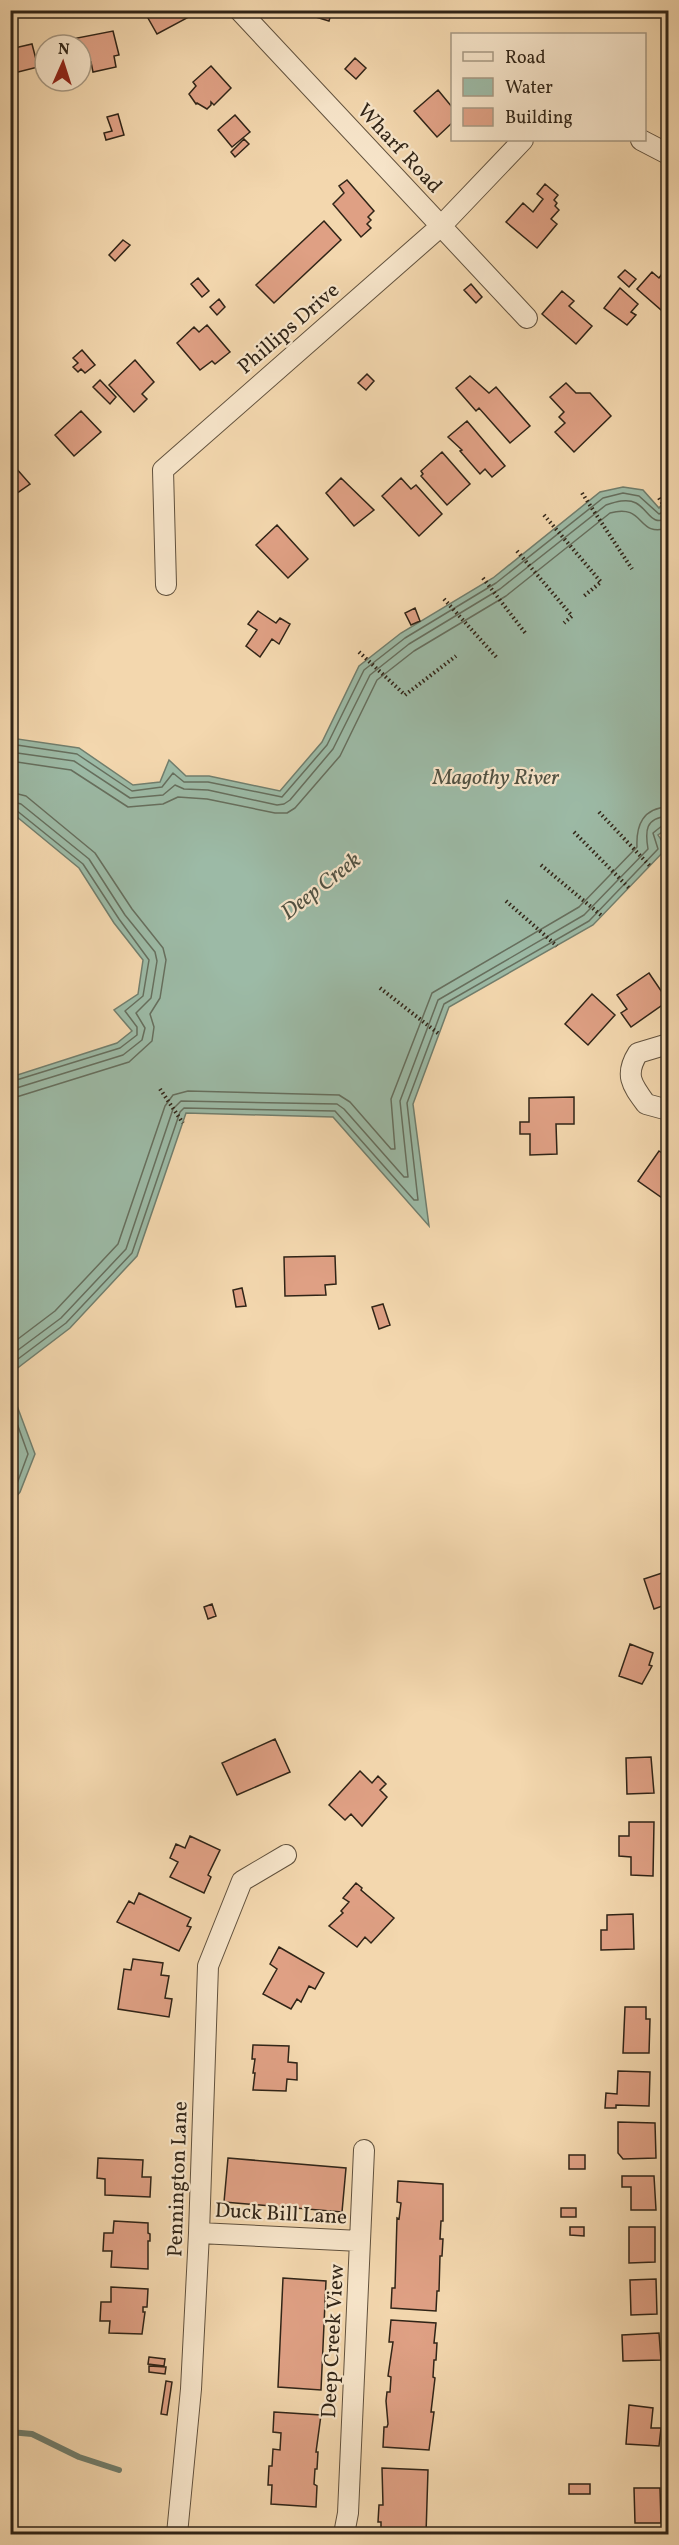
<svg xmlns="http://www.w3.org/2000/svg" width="679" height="2545" font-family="Vollkorn,serif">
<rect width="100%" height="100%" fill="#f3d7ae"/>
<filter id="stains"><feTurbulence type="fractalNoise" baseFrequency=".00333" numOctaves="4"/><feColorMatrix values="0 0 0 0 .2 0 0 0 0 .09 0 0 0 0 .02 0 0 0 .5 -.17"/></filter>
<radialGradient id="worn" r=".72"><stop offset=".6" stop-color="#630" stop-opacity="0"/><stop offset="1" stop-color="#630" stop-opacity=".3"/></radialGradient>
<path fill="#9cbaa6" stroke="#717e6d" stroke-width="1.5" d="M 623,487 L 643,490 L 659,508 L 668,497 L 668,828 L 658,835 L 667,848 L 593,925 L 449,1007 L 413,1104 L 429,1226 L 333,1117 L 186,1113 L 137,1256 L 70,1328 L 11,1373 L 11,1077 L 117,1043 L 132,1031 L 114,1010 L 138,994 L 143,960 L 114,923 L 79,868 L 11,812 L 11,738 L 79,748 L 133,785 L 160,782 L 169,760 L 186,776 L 209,776 L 280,791 L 322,742 L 359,666 L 401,633 L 493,578 L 600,492 Z
M 10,1387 L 35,1454 L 20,1492 L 11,1503 Z"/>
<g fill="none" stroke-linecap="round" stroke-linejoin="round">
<path stroke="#666f5e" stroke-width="1.5" d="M 10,744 L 77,754 L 132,791 L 162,787 L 173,773 L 184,782 L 208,782 L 282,797 L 327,745 L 364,670 L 405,638 L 496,583 L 603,498 L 623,493 L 639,496 L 659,514 L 663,512 L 668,507
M 10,752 L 74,761 L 130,798 L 163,795 L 175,785 L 184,789 L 208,790 L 277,805 L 284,804 L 290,800 L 333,749 L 370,675 L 409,644 L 500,589 L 606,505 C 615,502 627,498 636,503 C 649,510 651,527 668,518
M 10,761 L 71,770 L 128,807 L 163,804 L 178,797 L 207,799 L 275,813 L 287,813 L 295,808 L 340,756 L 377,680 L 414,651 L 506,596 L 610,513 C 646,503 636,538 668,528
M 10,792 L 26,796 L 95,853 L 132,909 L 163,948 L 166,960 L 160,998 L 150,1014 L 154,1027 L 152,1041 L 129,1062 L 10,1099
M 10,801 L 21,804 L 89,859 L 125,915 L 155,952 L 157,961 L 151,998 L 136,1013 L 145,1028 L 142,1040 L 123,1055 L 10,1090
M 10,808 L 16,810 L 83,864 L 119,919 L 149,960 L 143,996 L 125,1011 L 137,1027 L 137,1035 L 120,1048 L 10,1082
M 10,1345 L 55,1311 L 118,1244 L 165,1106 L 173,1095 L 188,1091 L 339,1095 L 350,1102 L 391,1149 L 395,1149 L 391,1099 L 432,993 L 579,907 L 637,847 C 636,825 643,808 668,807
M 10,1356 L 61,1318 L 126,1249 L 173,1109 L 181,1101 L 337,1104 L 344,1109 L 404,1177 L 408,1177 L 400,1101 L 438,1000 L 584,915 L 648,849 C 645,831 645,818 668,816
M 10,1365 L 66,1323 L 132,1253 L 180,1112 L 184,1108 L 335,1111 L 414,1200 L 418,1200 L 407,1103 L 444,1004 L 589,921 L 658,849 L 653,833 L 663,825 L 668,824
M 10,1404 L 28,1454 L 15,1489 L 10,1494"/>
<path stroke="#717e6d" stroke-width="6" d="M 10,2432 L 32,2434 L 79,2457 L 119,2470"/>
</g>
<path fill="#dfa084" stroke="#302417" stroke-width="1.5" d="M 184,10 L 187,18 L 157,34 L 144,11 Z
M 310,10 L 332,10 L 329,21 L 309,15 Z
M 113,31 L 119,55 L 114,56 L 116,67 L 93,72 L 91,62 L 81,65 L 81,45 L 74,45 L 72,39 Z
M 32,44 L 38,67 L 10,74 L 10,49 Z
M 355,58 L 366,68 L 356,79 L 345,69 Z
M 211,66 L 231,88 L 214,105 L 211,102 L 211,105 L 207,109 L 197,103 L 196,104 L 189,94 L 196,86 L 193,82 Z
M 438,90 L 452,107 L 452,123 L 437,137 L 414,111 Z
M 118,114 L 124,135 L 106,140 L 104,133 L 112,131 L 107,117 Z
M 235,115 L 250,132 L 232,147 L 218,130 Z
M 244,139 L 249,144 L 235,157 L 231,152 Z
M 347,180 L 374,211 L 368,217 L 371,220 L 367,224 L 371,228 L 361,237 L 333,204 L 344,193 L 339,186 Z
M 545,184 L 558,195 L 554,200 L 557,203 L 555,206 L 559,210 L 551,219 L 557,224 L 537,248 L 506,222 L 523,203 L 533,212 L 543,199 L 537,194 Z
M 324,221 L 341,240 L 274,303 L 256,285 Z
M 123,240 L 130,245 L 115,261 L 109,255 Z
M 625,270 L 636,279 L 629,287 L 618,277 Z
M 652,272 L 659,278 L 662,274 L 668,280 L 668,316 L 637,289 Z
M 198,278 L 209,291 L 202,297 L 191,284 Z
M 471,284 L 482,297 L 476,303 L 464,290 Z
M 620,288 L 638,304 L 631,312 L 636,315 L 627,325 L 604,308 Z
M 562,291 L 574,301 L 569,306 L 592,326 L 576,344 L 542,314 Z
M 219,299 L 225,307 L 217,315 L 210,307 Z
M 207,325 L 230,352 L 215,364 L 212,361 L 200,370 L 177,343 L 194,327 L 199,332 Z
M 82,350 L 95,365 L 85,373 L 81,369 L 78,372 L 73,367 L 78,363 L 73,358 Z
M 135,360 L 154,382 L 142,394 L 147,399 L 134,412 L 109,385 Z
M 367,374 L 374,381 L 366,390 L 358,383 Z
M 470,376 L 489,393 L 496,387 L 530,426 L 510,443 L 479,408 L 476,411 L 456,388 Z
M 100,380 L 116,397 L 110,404 L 93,387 Z
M 566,383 L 576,393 L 590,393 L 611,416 L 574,452 L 555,432 L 565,423 L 559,417 L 564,412 L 550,397 Z
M 81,411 L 101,432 L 74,456 L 55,435 Z
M 467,421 L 505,466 L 492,477 L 485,469 L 480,474 L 460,451 L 462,450 L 448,437 Z
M 442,452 L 470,484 L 447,505 L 421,476 L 423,474 L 421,471 Z
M 15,467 L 30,484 L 10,498 L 10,471 Z
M 341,478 L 374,510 L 354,526 L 326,493 Z
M 401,478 L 411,489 L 416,485 L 442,514 L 419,536 L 382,496 Z
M 277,525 L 308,559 L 288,578 L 256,545 Z
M 415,608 L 420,621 L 411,625 L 405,613 Z
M 258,611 L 276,623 L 280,618 L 290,624 L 279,644 L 272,639 L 260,657 L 246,646 L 257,630 L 248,624 Z
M 649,973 L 668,1001 L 631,1027 L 621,1013 L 627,1009 L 617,995 Z
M 592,994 L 615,1015 L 588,1045 L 565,1024 Z
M 574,1097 L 574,1124 L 556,1124 L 557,1154 L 530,1155 L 530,1134 L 520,1134 L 520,1122 L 529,1122 L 529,1098 Z
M 659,1151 L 668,1157 L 668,1202 L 638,1181 Z
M 335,1256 L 336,1284 L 325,1285 L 326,1295 L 285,1296 L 284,1257 Z
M 242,1288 L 246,1306 L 236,1307 L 233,1290 Z
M 383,1304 L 390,1325 L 379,1329 L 372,1307 Z
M 668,1571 L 668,1604 L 654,1609 L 644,1579 Z
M 212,1604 L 216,1616 L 208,1619 L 204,1607 Z
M 630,1644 L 653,1653 L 649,1665 L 652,1666 L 642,1684 L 619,1676 Z
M 275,1739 L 290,1772 L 237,1795 L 222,1763 Z
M 651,1757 L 654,1793 L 627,1794 L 626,1758 Z
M 360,1771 L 372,1783 L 378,1776 L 386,1784 L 380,1790 L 387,1797 L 362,1826 L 351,1814 L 345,1820 L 329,1805 Z
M 629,1822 L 654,1822 L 653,1876 L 631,1875 L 631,1857 L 619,1856 L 619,1836 L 629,1836 Z
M 190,1836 L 220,1850 L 208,1875 L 211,1877 L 204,1893 L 170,1877 L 178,1862 L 170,1858 L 176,1844 L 185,1848 Z
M 356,1883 L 362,1888 L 361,1890 L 394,1918 L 371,1943 L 365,1937 L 357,1947 L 329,1926 L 343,1913 L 341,1911 L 349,1902 L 343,1898 Z
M 139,1893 L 191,1918 L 187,1926 L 191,1927 L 179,1951 L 117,1922 L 129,1901 L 134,1904 Z
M 633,1914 L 634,1949 L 601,1950 L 601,1930 L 607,1930 L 607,1915 Z
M 279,1947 L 324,1973 L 315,1989 L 309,1986 L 301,2002 L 297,1999 L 291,2009 L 263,1994 L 277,1969 L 270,1964 Z
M 133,1959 L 163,1963 L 161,1975 L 169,1976 L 165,1998 L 172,1999 L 169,2017 L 118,2009 L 124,1969 L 131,1970 Z
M 625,2007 L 646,2007 L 646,2019 L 650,2019 L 649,2053 L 623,2053 Z
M 253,2045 L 289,2046 L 288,2062 L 297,2063 L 297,2080 L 287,2079 L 286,2091 L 253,2090 L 255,2073 L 253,2073 L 255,2059 L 252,2059 Z
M 618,2071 L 650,2072 L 649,2106 L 616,2105 L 616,2108 L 605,2108 L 606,2093 L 617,2094 Z
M 618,2122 L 655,2123 L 656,2158 L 623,2159 L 618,2153 Z
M 569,2155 L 585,2155 L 585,2169 L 569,2169 Z
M 98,2158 L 143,2160 L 142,2177 L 151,2177 L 150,2197 L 105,2195 L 105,2179 L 97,2178 Z
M 228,2158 L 346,2168 L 342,2212 L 224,2202 Z
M 622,2176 L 654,2176 L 656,2210 L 631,2210 L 631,2187 L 622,2187 Z
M 398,2181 L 443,2184 L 443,2221 L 441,2221 L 440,2239 L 443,2239 L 442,2256 L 440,2256 L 439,2291 L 437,2291 L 436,2311 L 391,2308 L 392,2288 L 395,2288 L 397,2218 L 399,2219 L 401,2203 L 397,2202 Z
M 561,2208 L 576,2208 L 576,2217 L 561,2217 Z
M 114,2221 L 148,2223 L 148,2233 L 150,2234 L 150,2241 L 148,2241 L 148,2269 L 111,2267 L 112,2251 L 103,2251 L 104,2233 L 113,2233 Z
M 570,2227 L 584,2227 L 584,2236 L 570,2235 Z
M 629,2227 L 655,2227 L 655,2262 L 629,2263 Z
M 283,2278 L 326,2281 L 321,2390 L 278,2387 Z
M 656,2279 L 657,2314 L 631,2315 L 630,2280 Z
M 111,2287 L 148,2289 L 147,2307 L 143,2307 L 143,2312 L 145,2312 L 142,2334 L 109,2333 L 110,2321 L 100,2321 L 101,2302 L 111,2302 Z
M 391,2320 L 436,2323 L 434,2343 L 437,2343 L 436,2360 L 434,2360 L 433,2377 L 435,2378 L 431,2412 L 434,2412 L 429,2450 L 383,2447 L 384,2427 L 387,2427 L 388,2424 L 386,2401 L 387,2392 L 390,2392 L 391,2377 L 388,2376 L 393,2342 L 389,2342 Z
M 659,2333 L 661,2360 L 623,2361 L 622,2335 Z
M 149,2357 L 165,2359 L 164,2366 L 148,2364 Z
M 149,2366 L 166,2367 L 165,2374 L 149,2372 Z
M 166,2381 L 172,2382 L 167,2415 L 161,2414 Z
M 629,2405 L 653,2408 L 651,2428 L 661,2428 L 659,2446 L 626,2444 Z
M 274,2412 L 321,2415 L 316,2452 L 318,2452 L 317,2469 L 315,2469 L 314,2484 L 317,2486 L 316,2507 L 271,2504 L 272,2485 L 268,2485 L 269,2466 L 272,2466 L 273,2449 L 280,2450 L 281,2433 L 273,2432 Z
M 382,2468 L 428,2470 L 426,2534 L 381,2534 L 381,2522 L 378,2522 L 379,2505 L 383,2505 Z
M 569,2484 L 590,2484 L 590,2494 L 569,2494 Z
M 634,2488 L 660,2488 L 661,2523 L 635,2523 Z"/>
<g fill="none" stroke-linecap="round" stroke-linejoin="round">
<defs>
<path id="street" d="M 239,10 L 527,318
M 641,140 L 668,154
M 166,585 L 163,470 L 441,226 L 523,140
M 668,1044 L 638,1053 C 624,1075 632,1085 646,1104 L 668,1110
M 199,2233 L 360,2241
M 177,2534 L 191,2389 L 199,2233 L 208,1966 L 242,1881 L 286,1855
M 344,2534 L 348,2513 L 364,2150"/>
</defs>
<use href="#street" stroke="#61513d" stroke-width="22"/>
<path stroke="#302417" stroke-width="4" stroke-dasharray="1.5 3" stroke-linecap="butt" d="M 582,493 L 632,569
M 659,498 L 668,512
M 544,515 L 601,582 L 584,596
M 517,551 L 572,616 L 564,623
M 483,578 L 526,634
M 444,599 L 498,659
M 359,652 L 405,695 L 456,656
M 599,812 L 650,866
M 574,832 L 629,888
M 541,865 L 602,916
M 506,901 L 557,946
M 380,988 L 439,1034
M 160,1089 L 183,1123"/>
<use href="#street" stroke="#f7e5ca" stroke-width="20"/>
</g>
<g text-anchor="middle" stroke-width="4.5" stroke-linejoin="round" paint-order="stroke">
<g font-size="21" fill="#302417" stroke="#f7e5ca">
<text transform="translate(400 148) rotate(47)" y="7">Wharf Road</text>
<text transform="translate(288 328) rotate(-41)" y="7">Phillips Drive</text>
<text transform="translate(177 2179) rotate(-88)" y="7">Pennington Lane</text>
<text transform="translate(281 2213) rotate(3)" y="7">Duck Bill Lane</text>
<text transform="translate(332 2341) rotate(-87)" y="7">Deep Creek View</text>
</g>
<g font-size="22" font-style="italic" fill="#505142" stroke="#f7e5ca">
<text x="496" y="784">Magothy River</text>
<text transform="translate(320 885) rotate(-38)" y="8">Deep Creek</text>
</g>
</g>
<rect width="679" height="2545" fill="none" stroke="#f3d7ae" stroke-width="36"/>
<rect x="12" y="12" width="655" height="2521" fill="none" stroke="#302417" stroke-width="3"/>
<rect x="18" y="18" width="643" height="2509" fill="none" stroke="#302417" stroke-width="1.5"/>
<rect x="451" y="33" width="195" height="108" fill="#f7e5ca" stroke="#a79882" stroke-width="1.5"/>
<rect x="463" y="52" width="30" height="9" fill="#f7e5ca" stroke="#a79882" stroke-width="1.5"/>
<text x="505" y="63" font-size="18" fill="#302417">Road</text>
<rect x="463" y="78" width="30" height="18" fill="#9cbaa6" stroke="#a79882" stroke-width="1.5"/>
<text x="505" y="93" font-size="18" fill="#302417">Water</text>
<rect x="463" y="108" width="30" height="18" fill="#dfa084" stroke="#a79882" stroke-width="1.5"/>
<text x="505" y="123" font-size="18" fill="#302417">Building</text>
<g transform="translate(63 63) rotate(3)"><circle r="28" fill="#f7e5ca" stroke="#a79882" stroke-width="1.5"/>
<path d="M0-4.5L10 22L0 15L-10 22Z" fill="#8f2418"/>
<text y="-9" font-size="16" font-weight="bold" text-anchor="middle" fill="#302417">N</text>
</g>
<rect width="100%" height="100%" filter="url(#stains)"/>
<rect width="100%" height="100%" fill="url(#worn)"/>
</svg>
